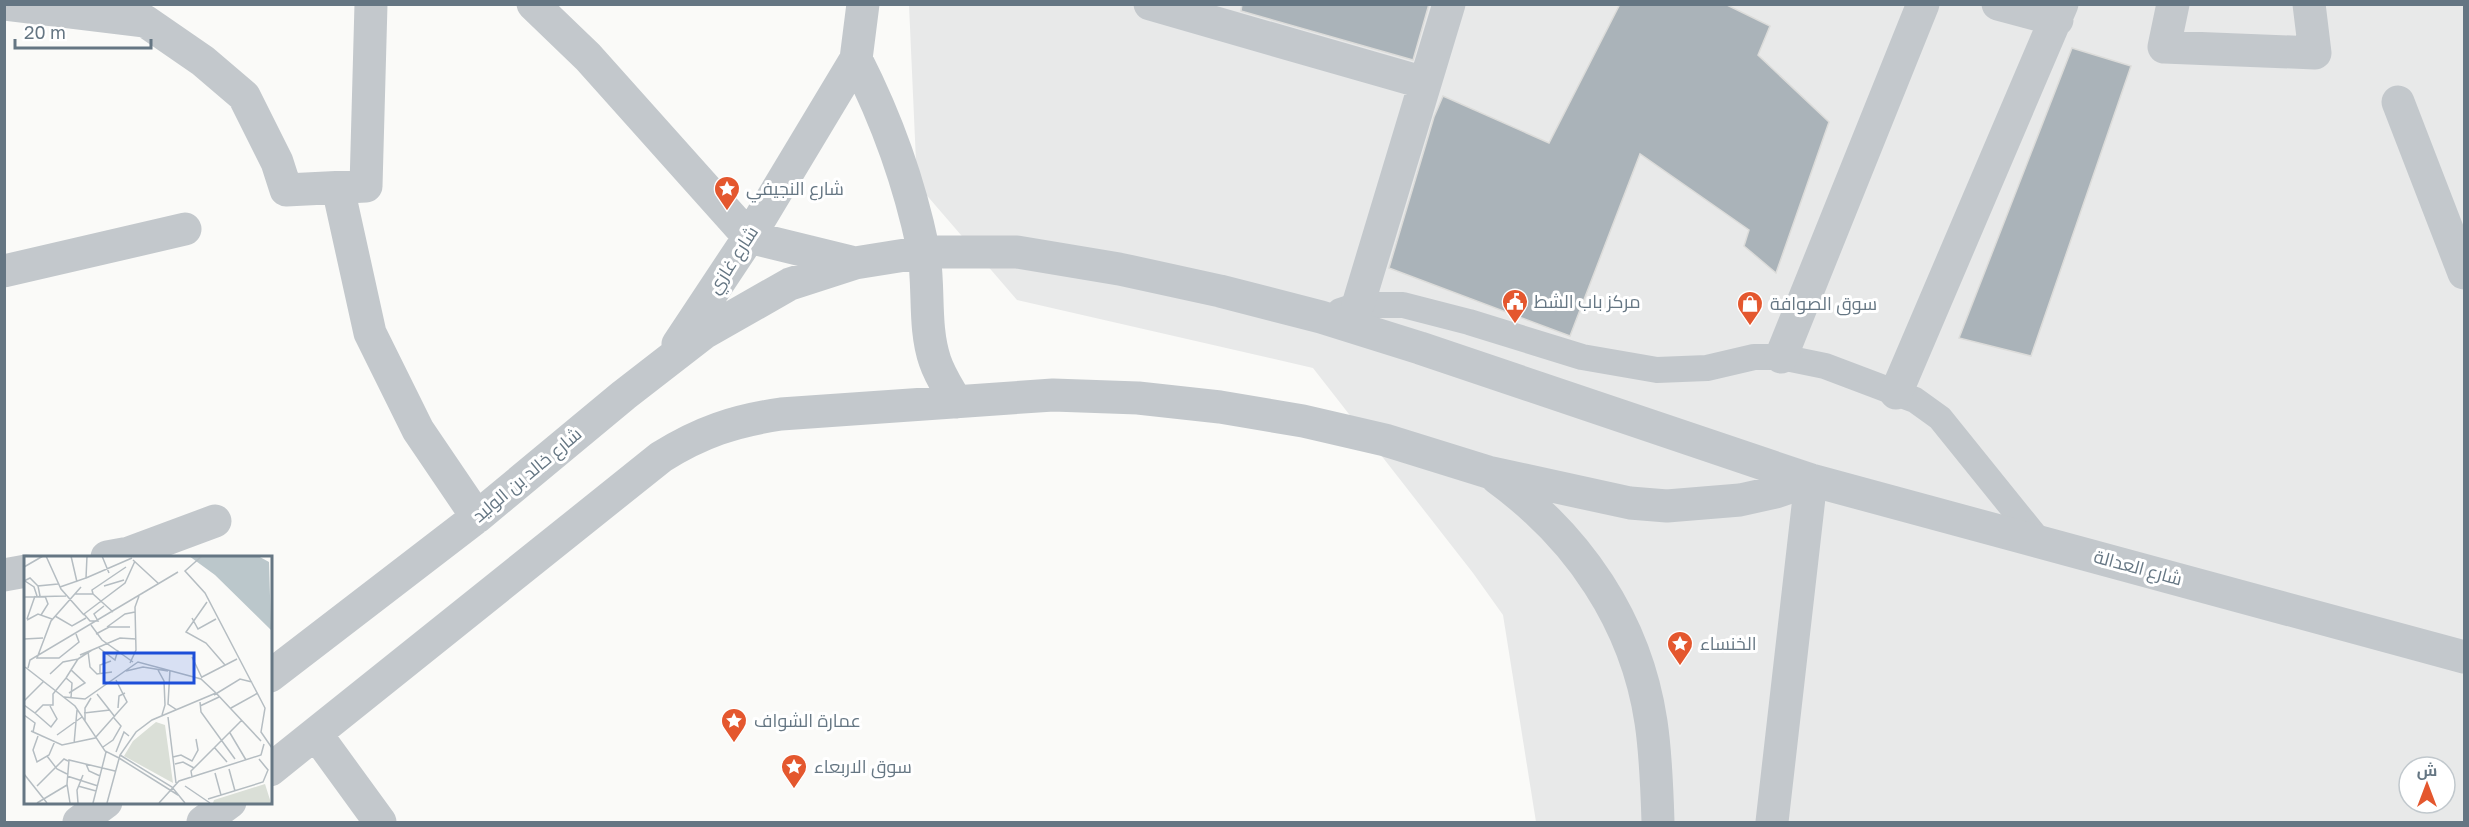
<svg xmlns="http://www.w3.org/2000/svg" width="2469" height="827" font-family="'Golos Text',Cairo,sans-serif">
<rect width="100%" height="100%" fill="#fafaf8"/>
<path fill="#e8e9e9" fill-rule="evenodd" d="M 909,5 L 2464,5 L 2464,822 L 1536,822 L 1503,615 L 1473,573 L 1313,368 L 1017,300 L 917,184 ZM 2409,767 L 2445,767 L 2445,803 L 2409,803 Z"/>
<path fill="#aab3b9" stroke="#dcdcda" stroke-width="1.5" d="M 1242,4 L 1429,4 L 1413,60 L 1241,11 Z
M 1620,4 L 1725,4 L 1770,26 L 1758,55 L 1829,122 L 1776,273 L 1744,246 L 1749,230 L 1640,154 L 1570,336 L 1389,268 L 1434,117 L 1443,96 L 1549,143 Z
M 2072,48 L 2131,66 L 2031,356 L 1959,338 Z"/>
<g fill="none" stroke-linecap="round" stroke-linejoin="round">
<path stroke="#c3c8cc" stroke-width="26" d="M 1340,311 L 1358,305 L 1403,305 L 1469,322 L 1582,357 L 1657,370 L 1707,368 L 1754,357 L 1781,357 L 1825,366 L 1915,400 L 1940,418 L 2040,542"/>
<path stroke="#c3c8cc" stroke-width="33" d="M 5,4 L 145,21 L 203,61 L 244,96 L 277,162 L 286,190 L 366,186 L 371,4
M 533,4 L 588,57 L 749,237 L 855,263
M 1150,4 L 1425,83
M 1998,4 L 2057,20
M 2173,4 L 2164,47 L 2315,53 L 2309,4
M 856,59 C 887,120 909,181 923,248 C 930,285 923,326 935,361 C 940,376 949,389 956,402
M 2398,102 L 2464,273
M 338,188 L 370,333 L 418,430 L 477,517
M 4,271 L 185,229
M 1358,305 L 1449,4
M 678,344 L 749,237 L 856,59 L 863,4
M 1781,357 L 1923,4
M 1896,393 L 2062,4
M 1497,478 C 1578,537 1636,621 1651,722 C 1656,755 1657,789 1658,822
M 107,557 L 129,553 L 215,521
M 4,575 L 26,571
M 270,676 L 477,517 L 624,395 L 704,333 L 790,284 L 855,263 L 924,252 L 1017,252 L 1119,269 L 1220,291 L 1321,317 L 1420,348 L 1811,480 L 2464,657
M 316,734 L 380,822
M 270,770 L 661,457 C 701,432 734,421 781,414 L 1053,395 L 1138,398 L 1220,407 L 1303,421 L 1385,440 L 1488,472 L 1630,503 L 1667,506 L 1740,500 L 1776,492 L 1811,480
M 79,822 L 106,802
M 203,822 L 230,802
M 1772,822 L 1811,480"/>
</g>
<defs>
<symbol id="sight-pin" viewBox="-11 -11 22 30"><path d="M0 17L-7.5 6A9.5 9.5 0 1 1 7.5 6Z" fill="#e4572e" stroke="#fff"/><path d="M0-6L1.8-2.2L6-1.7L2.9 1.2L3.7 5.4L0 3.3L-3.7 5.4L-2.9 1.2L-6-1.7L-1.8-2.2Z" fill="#fff"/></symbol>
<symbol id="civic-pin" viewBox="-11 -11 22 30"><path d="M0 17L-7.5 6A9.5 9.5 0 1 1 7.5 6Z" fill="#e4572e" stroke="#fff"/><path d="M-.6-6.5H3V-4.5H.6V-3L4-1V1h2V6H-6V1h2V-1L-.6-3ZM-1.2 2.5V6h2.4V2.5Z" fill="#fff"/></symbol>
<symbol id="shop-pin" viewBox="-11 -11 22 30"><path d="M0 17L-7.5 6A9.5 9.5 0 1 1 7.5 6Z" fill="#e4572e" stroke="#fff"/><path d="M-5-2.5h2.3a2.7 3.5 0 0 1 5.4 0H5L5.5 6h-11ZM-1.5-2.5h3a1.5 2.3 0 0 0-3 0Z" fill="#fff"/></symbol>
</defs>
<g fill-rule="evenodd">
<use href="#sight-pin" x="712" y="174" width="30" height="40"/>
<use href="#civic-pin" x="1500" y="287" width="30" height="40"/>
<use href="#shop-pin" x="1735" y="289" width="30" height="40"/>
<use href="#sight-pin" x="1665" y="629" width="30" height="40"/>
<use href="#sight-pin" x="719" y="706" width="30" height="40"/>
<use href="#sight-pin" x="779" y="752" width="30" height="40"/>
</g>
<g text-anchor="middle" stroke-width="6" stroke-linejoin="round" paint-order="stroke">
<g font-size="18" fill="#657683" stroke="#fff" text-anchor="start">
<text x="746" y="195">شارع النجيفي</text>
<text x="1534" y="308">مركز باب الشط</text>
<text x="1770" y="310">سوق الصوافة</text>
<text x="1700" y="650">الخنساء</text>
<text x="754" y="727">عمارة الشواف</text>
<text x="814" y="773">سوق الاربعاء</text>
</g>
<g font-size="18" fill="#657683" stroke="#fff">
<text transform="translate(733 260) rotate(-57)" y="6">شارع غازي</text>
<text transform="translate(527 475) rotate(-40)" y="6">شارع خالد بن الوليد</text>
<text transform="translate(2138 568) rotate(15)" y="6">شارع العدالة</text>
</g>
</g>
<g transform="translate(24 556)">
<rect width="248" height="248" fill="#fafaf8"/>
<path d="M 132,166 L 141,169 L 149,227 L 100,200 L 109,185 ZM 241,228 L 247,247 L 189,247 L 190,244 Z" fill="#dadfd7"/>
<path d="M 165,0 L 234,0 L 245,6 L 247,74 L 191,19 Z" fill="#bbc7cb"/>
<path fill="none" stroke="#b5bdc2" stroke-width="1.5" d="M 22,0 L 37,33 L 60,59M 47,0 L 53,26M 78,0 L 85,17M 178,0 L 161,15 L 181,37 L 241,152 L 237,176 L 248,192M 109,4 L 135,28M 0,11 L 19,0M 62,22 L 108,2M 0,25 L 6,22 L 14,30M 1,25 L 10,31 L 13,40M 80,30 L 100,24M 36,31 L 62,22 L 63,0M 51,38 L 69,38 L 89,56M 69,38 L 68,34 L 102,11M 16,40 L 14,30 L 34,28M 0,41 L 42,40M 183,46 L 162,76 L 182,87 L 201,109M 80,50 L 70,58 L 74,65 L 66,65 L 60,58 L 101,27 L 111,5M 17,59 L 24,48 L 21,40M 31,60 L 48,70 L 62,62M 168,62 L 174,73 L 192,63M 3,63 L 11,40M 3,64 L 14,58 L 28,63M 67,69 L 78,84 L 109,106M 83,71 L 101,58 L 111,56M 52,78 L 55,86 L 35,102 L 13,102 L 27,65 L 57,31M 72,78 L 85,71 L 106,71M 0,83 L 19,82M 75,92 L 91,104 L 94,94M 68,94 L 96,82 L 112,83M 64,95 L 66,111 L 73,118 L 88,116M 168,101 L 178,122M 54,103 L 68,94 L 56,99M 106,107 L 112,94 L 111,51 L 115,40M 1,111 L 51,150 L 81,195 L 95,202M 4,112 L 6,104 L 154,16M 134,114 L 140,125 L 141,149 L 138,159M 146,114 L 144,148 L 153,154M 102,115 L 119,111 L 144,115M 26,118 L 39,106 L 54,103 L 47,114M 76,118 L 76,109 L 87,105M 178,121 L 213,103M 42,122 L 47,114 L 61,127 L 45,137M 192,137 L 237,185M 73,138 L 91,161M 190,139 L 216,123 L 228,126M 40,141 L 61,143 L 114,106 L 177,123 L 192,137M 0,145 L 20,125M 176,146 L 177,156 L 211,203M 0,149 L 11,157 L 19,149 L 29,149 L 29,138 L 42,122 L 48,127 L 47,142M 176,150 L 195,141M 94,152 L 95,140 L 101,137M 207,152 L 234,137M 11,157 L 27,171 L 33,163 L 26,150M 60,157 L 86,154M 0,159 L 11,167 L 9,176M 144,161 L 152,227M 61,165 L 61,152 L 67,142M 7,175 L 38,189 L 71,182 L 103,146 L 92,124M 206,177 L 222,204M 33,179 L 58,161M 14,180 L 9,194 L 13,206 L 25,199 L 31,185M 50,188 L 53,154M 79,191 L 89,184 L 97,170 L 90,162M 190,191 L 203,206M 92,196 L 100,176 L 105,180M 96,199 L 148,231 L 161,247M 23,200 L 33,213 L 43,218M 149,201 L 157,199 L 168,205 L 174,194 L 172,183M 95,202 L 154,239M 62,208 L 65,215 L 76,220M 151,208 L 159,206 L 170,212M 205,213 L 211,235M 191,217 L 197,239M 0,218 L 23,247M 43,220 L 74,230M 168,221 L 167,215 L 218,164M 13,230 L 40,203 L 44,205M 54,230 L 72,235M 161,230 L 186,247M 184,243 L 239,226 L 244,214 L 235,203M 13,247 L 43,229M 46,247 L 43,228 L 45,204 L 91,215M 54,247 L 53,234 L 59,219M 69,247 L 82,196M 83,247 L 96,199 L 112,176 L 128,164 L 192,137M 135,247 L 155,225 L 237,199 L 240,188"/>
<path fill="#1d4ed8" fill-opacity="0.15" stroke="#1d4ed8" stroke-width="3" d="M 80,97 L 170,97 L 170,127 L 80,127 Z"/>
<rect width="248" height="248" fill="none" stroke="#657683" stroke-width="3"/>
</g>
<rect width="2469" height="827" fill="none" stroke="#657683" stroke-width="12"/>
<g transform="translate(2427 785)"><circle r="28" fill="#ffffff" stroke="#c1c8cd" stroke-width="1.5"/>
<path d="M0-4.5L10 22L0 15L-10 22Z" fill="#e4572e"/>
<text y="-9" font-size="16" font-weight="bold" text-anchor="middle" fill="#657683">ش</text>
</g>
<path d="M15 39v9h136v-9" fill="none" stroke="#657683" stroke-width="3"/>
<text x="24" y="39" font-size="18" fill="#657683" stroke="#ffffff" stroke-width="4.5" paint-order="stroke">20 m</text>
</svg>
